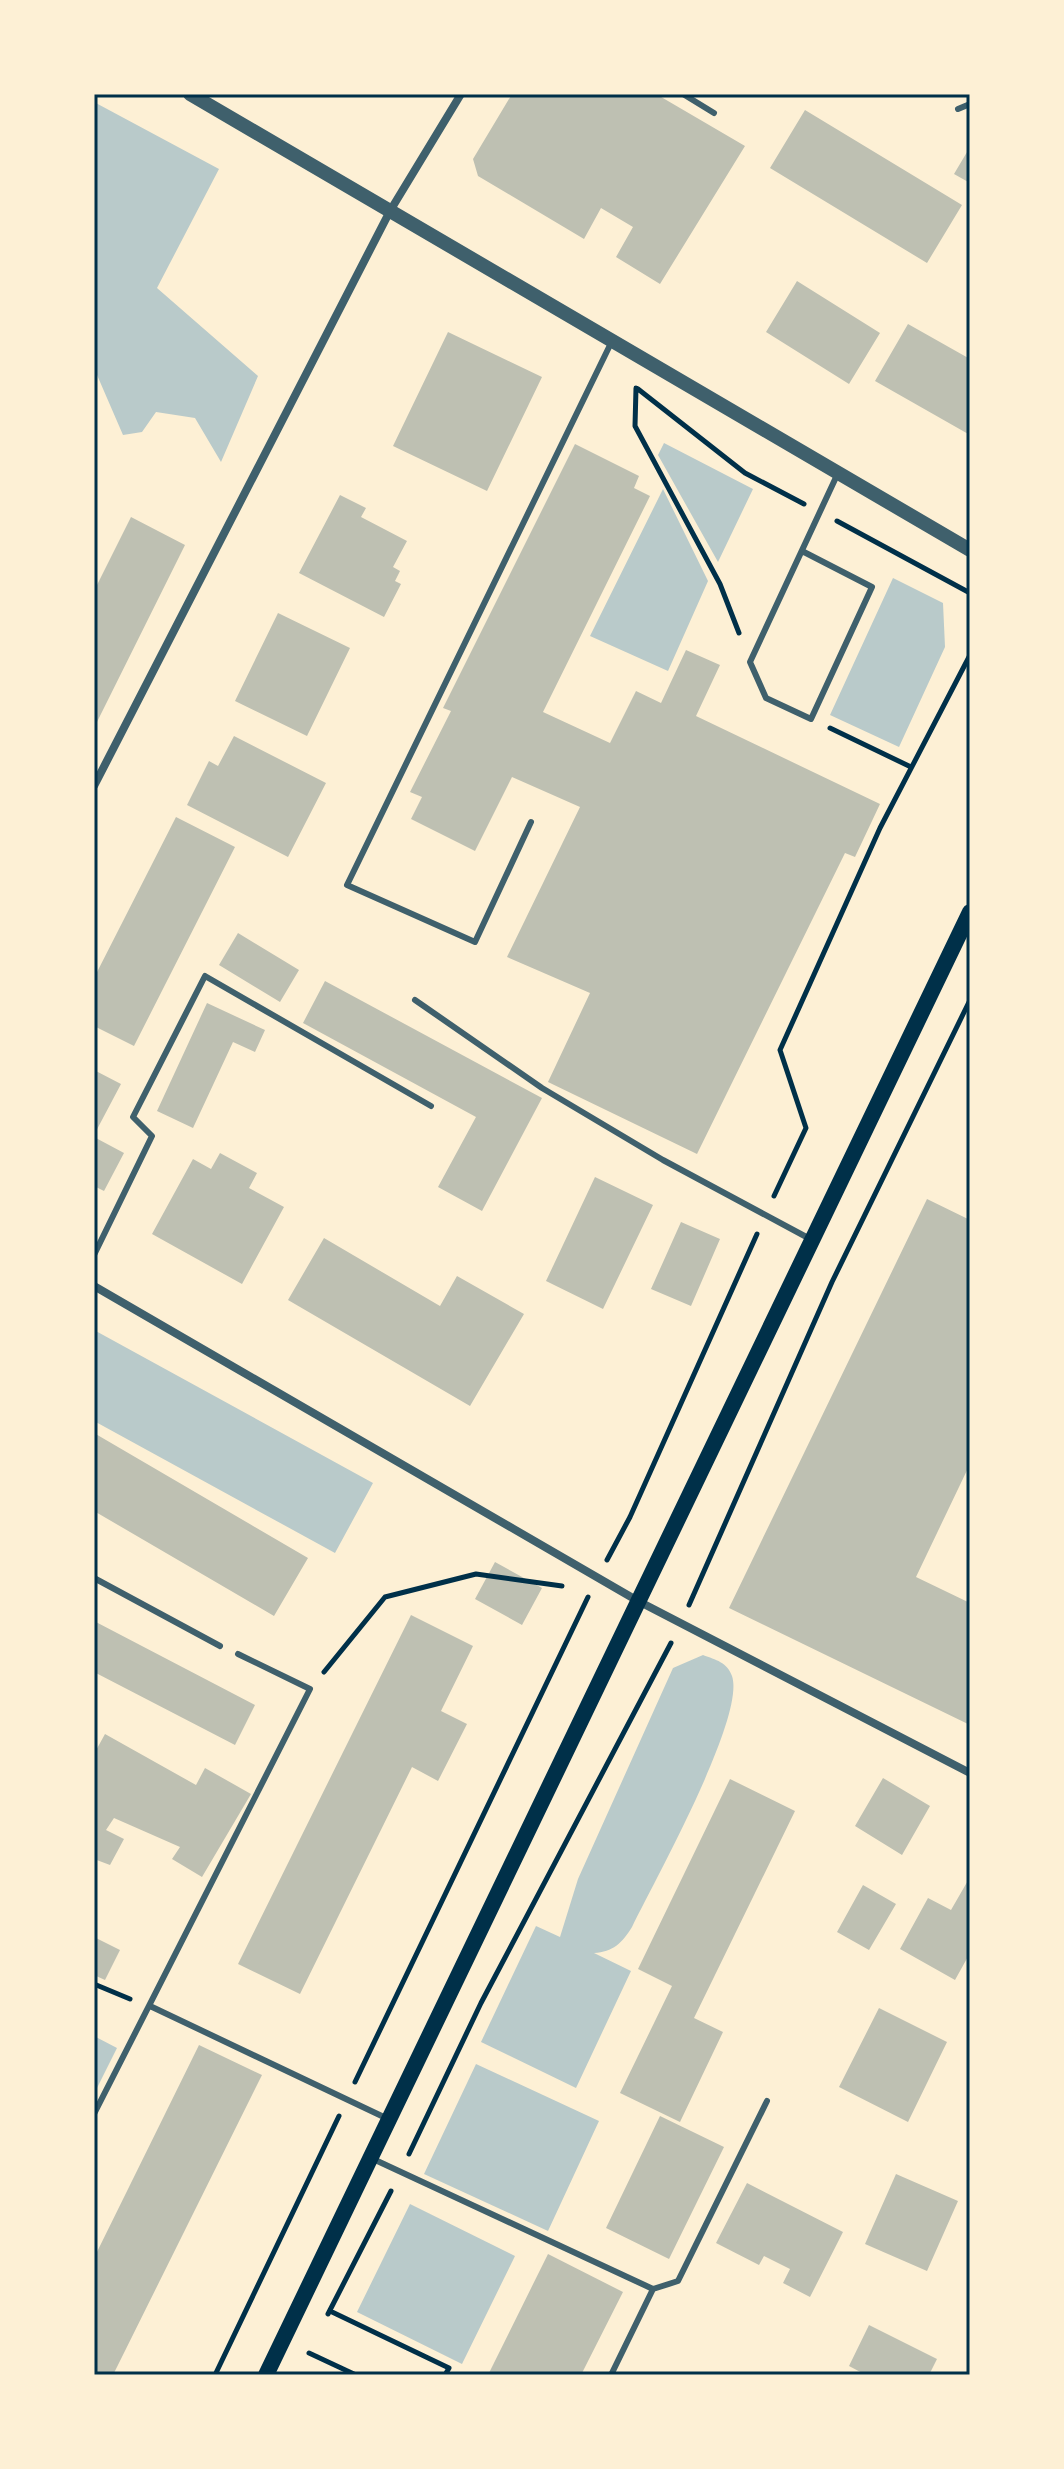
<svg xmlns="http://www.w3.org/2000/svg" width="1064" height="2469" font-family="Arial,sans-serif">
<rect width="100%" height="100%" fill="#fdf0d5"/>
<path fill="#b9caca" d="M 94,102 L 219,169 L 157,288 L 258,376 L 221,462 L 195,418 L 156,412 L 142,432 L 123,435 L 94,368 Z
M 664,443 L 753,489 L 718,562 L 658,455 Z
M 663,489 L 708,581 L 668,671 L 590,636 Z
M 893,578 L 943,603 L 945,647 L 899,747 L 830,715 Z
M 94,1330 L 373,1483 L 335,1553 L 94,1421 Z
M 703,1655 C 716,1660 727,1662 732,1676 C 746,1717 654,1882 632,1927 C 622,1943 613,1952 594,1953 L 631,1971 L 576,2088 L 481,2042 L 536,1926 L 560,1937 L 578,1879 L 673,1668 Z
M 94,2036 L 117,2048 L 94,2094 Z
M 476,2064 L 599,2121 L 548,2231 L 424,2174 Z
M 410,2204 L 515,2256 L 462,2364 L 357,2312 Z"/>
<path fill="#bec0b2" d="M 512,94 L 656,94 L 745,146 L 660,284 L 616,257 L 633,227 L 601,208 L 584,239 L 478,176 L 473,159 Z
M 805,110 L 962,205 L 927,263 L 770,168 Z
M 970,147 L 970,183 L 954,174 Z
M 797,281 L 880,333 L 849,384 L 766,332 Z
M 908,324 L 970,359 L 970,435 L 875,381 Z
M 448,332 L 542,377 L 487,491 L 393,446 Z
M 575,444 L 639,476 L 634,488 L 650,496 L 543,712 L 610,743 L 636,691 L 661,703 L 686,650 L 720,665 L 696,716 L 880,804 L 855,857 L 845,853 L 697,1154 L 548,1082 L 590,993 L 507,957 L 580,807 L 512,777 L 475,851 L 411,819 L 422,797 L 410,792 L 451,711 L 443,708 Z
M 340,495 L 366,508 L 361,517 L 407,541 L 393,567 L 400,571 L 395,581 L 401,584 L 384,617 L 299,573 Z
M 131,517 L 185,545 L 94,728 L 94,591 Z
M 278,613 L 350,648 L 307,736 L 235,701 Z
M 234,736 L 326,783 L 288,857 L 187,805 L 209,761 L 218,766 Z
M 176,817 L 235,847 L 134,1046 L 94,1026 L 94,978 Z
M 238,933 L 299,970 L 280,1002 L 219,965 Z
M 325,981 L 542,1098 L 482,1211 L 438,1187 L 476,1117 L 303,1023 Z
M 207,1003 L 265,1030 L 255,1052 L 233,1042 L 193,1128 L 157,1111 Z
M 94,1070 L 121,1084 L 94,1135 Z
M 94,1137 L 124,1153 L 104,1191 L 94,1186 Z
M 220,1153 L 257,1173 L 249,1188 L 284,1207 L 242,1284 L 152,1234 L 193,1159 L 211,1169 Z
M 595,1177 L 653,1205 L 603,1309 L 546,1281 Z
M 927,1199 L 970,1220 L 970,1464 L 916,1577 L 970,1603 L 970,1725 L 729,1608 Z
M 681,1222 L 720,1239 L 691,1306 L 651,1289 Z
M 324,1238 L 440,1306 L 457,1276 L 524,1314 L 470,1406 L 288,1300 Z
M 94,1433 L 308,1558 L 274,1616 L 94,1511 Z
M 495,1562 L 542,1588 L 522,1625 L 475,1599 Z
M 411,1615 L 473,1646 L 441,1711 L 467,1724 L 438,1781 L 412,1767 L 300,1994 L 238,1964 Z
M 94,1621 L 255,1705 L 235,1745 L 94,1672 Z
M 105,1734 L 196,1785 L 205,1768 L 251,1794 L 202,1877 L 172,1859 L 180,1847 L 114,1818 L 106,1830 L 124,1839 L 110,1865 L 94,1859 L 94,1754 Z
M 883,1778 L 930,1806 L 902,1855 L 855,1826 Z
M 730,1779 L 795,1811 L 694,2018 L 723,2032 L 680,2122 L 620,2093 L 672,1986 L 638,1969 Z
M 970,1877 L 970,1953 L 955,1980 L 900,1949 L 928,1898 L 951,1910 Z
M 863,1885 L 896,1904 L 869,1950 L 837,1932 Z
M 94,1937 L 120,1950 L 105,1980 L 94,1975 Z
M 879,2008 L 947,2042 L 908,2122 L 839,2087 Z
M 199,2045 L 262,2075 L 113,2375 L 94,2375 L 94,2258 Z
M 660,2116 L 724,2147 L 669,2259 L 606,2228 Z
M 896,2174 L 958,2201 L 927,2271 L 865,2244 Z
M 747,2183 L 843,2232 L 810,2297 L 783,2283 L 790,2269 L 764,2256 L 759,2265 L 716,2243 Z
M 548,2254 L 623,2292 L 581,2375 L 488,2375 Z
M 869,2325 L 937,2359 L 929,2375 L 866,2375 L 849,2366 Z"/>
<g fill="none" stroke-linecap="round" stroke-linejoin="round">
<path stroke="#003049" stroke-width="5" d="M 636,388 L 635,426 L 720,584 L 739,633
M 638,389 L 745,473 L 804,504
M 837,521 L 970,593
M 830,728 L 911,767
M 774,1196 L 806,1128 L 780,1050 L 880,828 L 970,655
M 607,1560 L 630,1517 L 757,1234
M 689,1605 L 832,1282 L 970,1000
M 324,1672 L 385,1597 L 476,1574 L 562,1586
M 94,1984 L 130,1999
M 355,2082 L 588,1597
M 409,2154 L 481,2003 L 671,1643
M 330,2311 L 449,2368 L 445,2375
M 328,2314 L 391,2191
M 309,2353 L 356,2375
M 215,2375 L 339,2116"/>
<path stroke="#3f606c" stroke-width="6" d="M 683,94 L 714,113
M 958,109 L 970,104
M 802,551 L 872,587 L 811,719 L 766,698 L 750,662 L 838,473
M 531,822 L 475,942 L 347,885 L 612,341
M 415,1000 L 542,1088 L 663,1160 L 812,1240
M 94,1255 L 152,1136 L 133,1117 L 205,976 L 431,1106
M 94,1578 L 220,1646
M 150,2006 L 386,2118
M 94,2114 L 310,1689 L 238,1654
M 373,2159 L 653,2289 L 611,2375
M 653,2289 L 678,2281 L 767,2101"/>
<path stroke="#3f606c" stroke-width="8" d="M 94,786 L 390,211 L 461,94
M 94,1286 L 638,1601 L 970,1773"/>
<path stroke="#3f606c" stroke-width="14" d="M 190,94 L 970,550"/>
<path stroke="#003049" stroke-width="16" d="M 266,2375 L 970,912"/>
</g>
<rect width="1064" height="2469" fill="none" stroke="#fdf0d5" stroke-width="192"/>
<rect x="96" y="96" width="872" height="2277" fill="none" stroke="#003049" stroke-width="3"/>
</svg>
